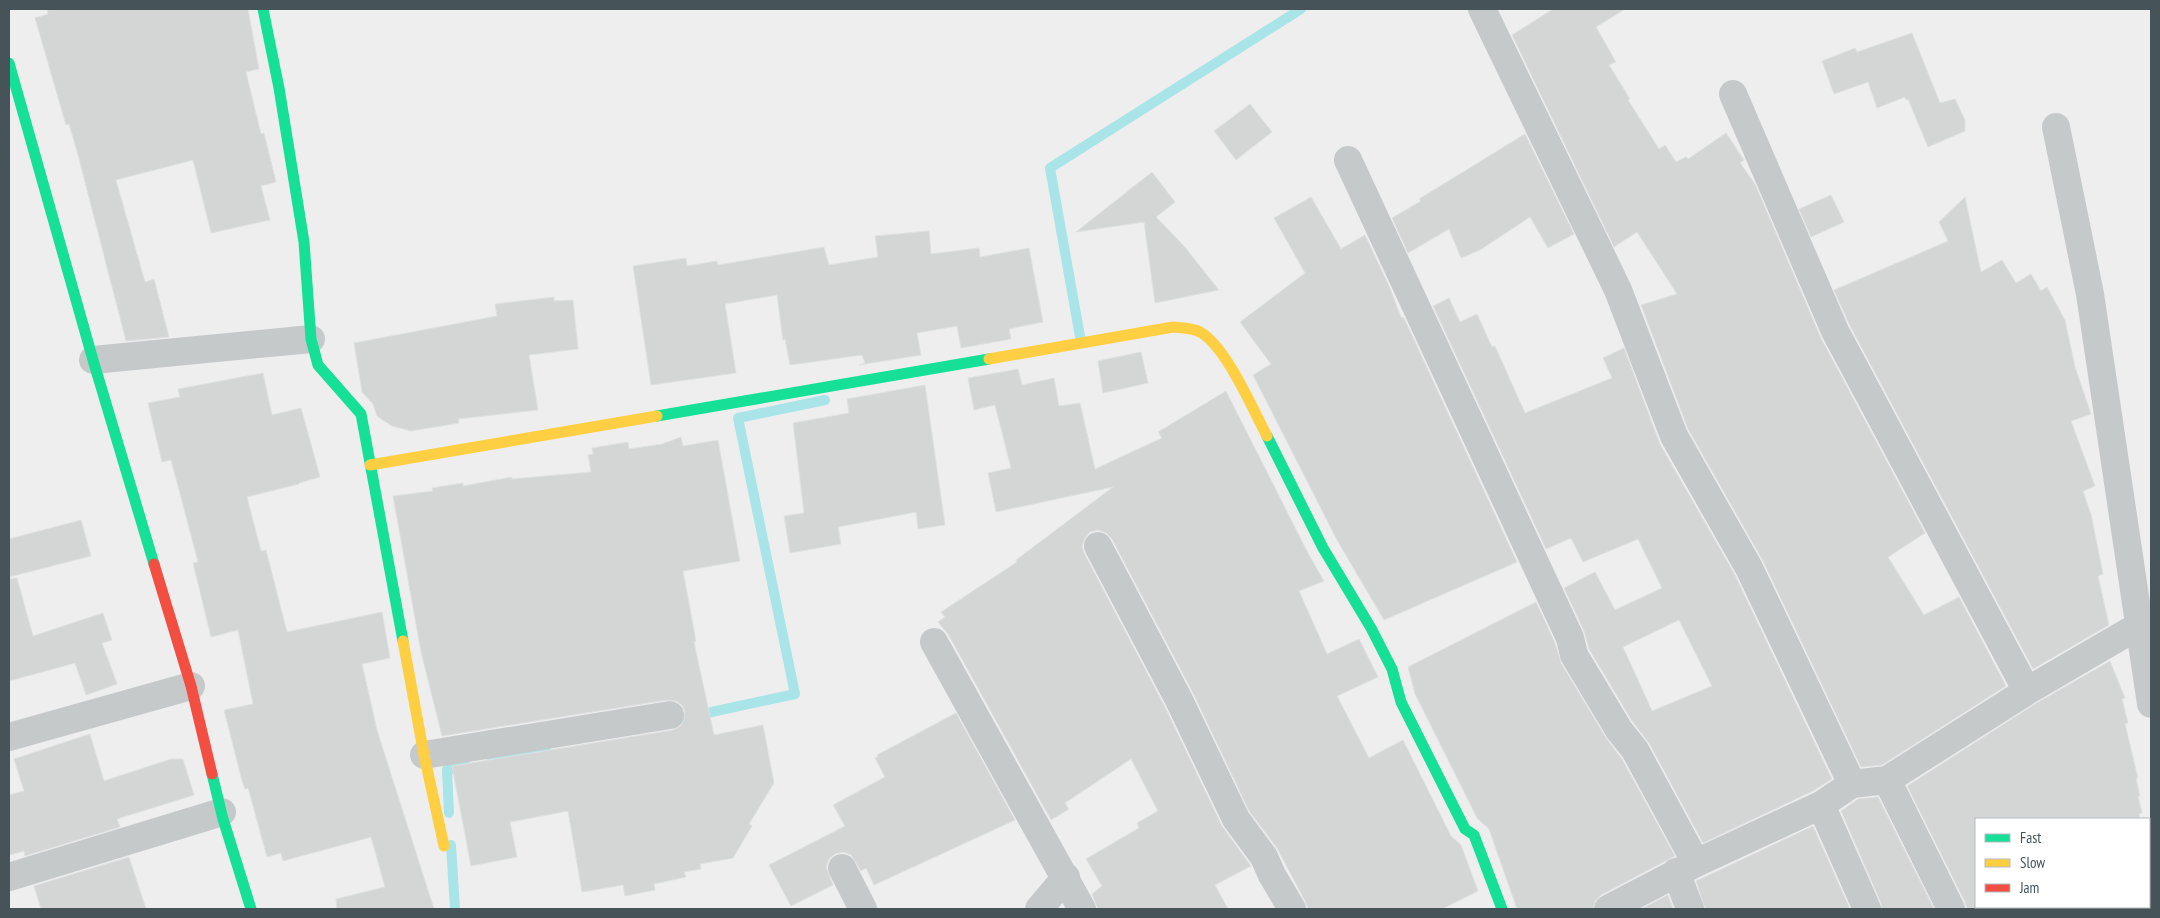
<svg xmlns="http://www.w3.org/2000/svg" width="2160" height="918" font-family="'PT Sans Narrow',sans-serif">
<rect width="100%" height="100%" fill="#eee"/>
<g fill="none" stroke-linecap="round" stroke-linejoin="round">
<path stroke="#a9e4e8" stroke-width="10" d="M 1081,342 L 1050,168 L 1301,9
M 670,721 L 795,694 L 738,418 L 825,400
M 492,760 L 546,748
M 449,813 L 447,770 L 466,766
M 451,845 L 455,909"/>
</g>
<path fill="#d4d6d6" stroke="#dfe0e1" fill-rule="evenodd" d="M 47,9 L 248,9 L 259,69 L 246,72 L 261,134 L 264,133 L 276,182 L 261,186 L 270,220 L 211,233 L 193,160 L 116,180 L 145,282 L 154,279 L 169,337 L 126,341 L 78,155 L 69,124 L 66,125 L 35,18 L 48,14 Z
M 1553,9 L 1625,9 L 1596,27 L 1616,62 L 1609,65 L 1630,99 L 1628,100 L 1659,149 L 1665,145 L 1676,162 L 1686,157 L 1688,159 L 1726,133 L 1744,160 L 1740,163 L 1755,184 L 1821,338 L 1925,533 L 1888,557 L 1924,615 L 1959,597 L 2006,686 L 1882,765 L 1861,767 L 1763,561 L 1688,429 L 1641,305 L 1677,294 L 1637,232 L 1614,247 L 1512,35 Z
M 1912,33 L 1940,103 L 1955,99 L 1965,120 L 1965,131 L 1928,147 L 1908,99 L 1906,100 L 1905,97 L 1877,108 L 1868,82 L 1834,94 L 1822,61 L 1855,48 L 1857,52 Z
M 1250,104 L 1272,132 L 1236,160 L 1214,131 Z
M 1525,134 L 1574,234 L 1548,248 L 1530,217 L 1480,250 L 1461,258 L 1449,229 L 1408,253 L 1392,218 L 1421,201 L 1419,199 Z
M 1152,172 L 1175,202 L 1156,217 L 1184,246 L 1219,290 L 1155,303 L 1144,222 L 1076,232 Z
M 1831,195 L 1844,222 L 1811,237 L 1799,209 Z
M 1311,197 L 1341,249 L 1365,235 L 1389,286 L 1401,317 L 1404,318 L 1517,562 L 1384,620 L 1337,540 L 1253,375 L 1271,364 L 1240,322 L 1305,273 L 1274,218 Z
M 1965,197 L 1981,272 L 2002,260 L 2016,283 L 2031,274 L 2041,291 L 2047,287 L 2065,320 L 2075,367 L 2091,414 L 2071,421 L 2095,486 L 2083,491 L 2091,514 L 2103,574 L 2098,576 L 2109,625 L 2033,669 L 1849,324 L 1834,290 L 1948,241 L 1939,222 Z
M 929,231 L 931,254 L 979,248 L 980,257 L 1029,248 L 1043,322 L 1009,329 L 1011,339 L 961,348 L 957,326 L 917,333 L 921,355 L 859,365 L 865,363 L 862,355 L 790,365 L 785,339 L 783,340 L 777,295 L 725,304 L 736,373 L 651,385 L 633,266 L 686,258 L 687,266 L 717,261 L 718,265 L 824,247 L 829,265 L 878,257 L 875,236 Z
M 554,297 L 554,301 L 573,300 L 578,349 L 529,355 L 538,410 L 458,419 L 459,423 L 411,431 L 392,426 L 381,419 L 377,416 L 373,404 L 362,392 L 354,343 L 497,316 L 495,304 Z
M 1449,298 L 1460,322 L 1477,314 L 1492,347 L 1495,346 L 1525,413 L 1612,378 L 1603,358 L 1624,348 L 1660,444 L 1735,575 L 1832,779 L 1813,791 L 1703,843 L 1649,743 L 1632,721 L 1589,649 L 1584,631 L 1564,588 L 1595,572 L 1615,610 L 1662,588 L 1638,539 L 1583,562 L 1571,538 L 1546,549 L 1433,306 ZM 1679,620 L 1712,686 L 1652,711 L 1623,647 Z
M 1141,352 L 1148,383 L 1103,393 L 1098,361 Z
M 1018,369 L 1022,385 L 1054,378 L 1059,406 L 1080,403 L 1095,469 L 1162,438 L 1158,432 L 1226,391 L 1309,555 L 1324,581 L 1299,591 L 1327,654 L 1359,639 L 1378,677 L 1337,696 L 1369,758 L 1403,740 L 1451,836 L 1461,845 L 1478,891 L 1442,909 L 1308,909 L 1305,901 L 1277,848 L 1249,811 L 1193,693 L 1112,539 L 1106,533 L 1098,530 L 1090,532 L 1085,538 L 1082,546 L 1084,553 L 1165,707 L 1222,826 L 1251,866 L 1215,885 L 1228,909 L 1098,909 L 1092,894 L 1102,886 L 1086,859 L 1139,828 L 1137,823 L 1158,811 L 1131,759 L 1065,803 L 1069,809 L 1051,820 L 948,634 L 938,622 L 945,617 L 941,612 L 1017,562 L 1016,560 L 1113,487 L 996,512 L 988,473 L 1011,468 L 995,405 L 974,410 L 968,378 Z
M 263,373 L 272,415 L 301,408 L 320,477 L 299,483 L 299,484 L 247,497 L 261,551 L 266,550 L 287,632 L 382,612 L 390,658 L 362,664 L 377,730 L 434,909 L 337,909 L 336,899 L 385,887 L 371,837 L 283,861 L 281,853 L 267,857 L 248,788 L 245,789 L 242,781 L 224,710 L 253,704 L 238,630 L 211,637 L 193,563 L 198,562 L 171,460 L 162,462 L 148,403 L 180,397 L 178,389 Z
M 925,385 L 945,525 L 918,529 L 916,512 L 838,527 L 841,544 L 790,553 L 784,516 L 804,513 L 793,423 L 849,413 L 847,399 Z
M 681,437 L 683,446 L 718,440 L 740,561 L 683,571 L 696,641 L 694,642 L 714,735 L 763,725 L 774,783 L 749,824 L 752,826 L 733,858 L 700,864 L 701,869 L 684,872 L 686,877 L 654,884 L 655,890 L 625,896 L 623,885 L 582,892 L 568,811 L 510,822 L 517,857 L 471,866 L 452,766 L 673,730 L 679,727 L 684,721 L 685,712 L 682,705 L 676,701 L 667,700 L 442,736 L 421,652 L 393,496 L 433,491 L 432,488 L 463,483 L 463,486 L 512,477 L 512,479 L 591,472 L 588,455 L 593,454 L 592,448 L 628,442 L 629,449 L 662,444 Z
M 81,520 L 91,556 L 9,577 L 9,539 Z
M 17,578 L 33,636 L 103,613 L 112,640 L 102,643 L 117,684 L 86,695 L 75,663 L 9,681 L 9,579 Z
M 1536,602 L 1555,643 L 1561,663 L 1606,738 L 1622,759 L 1675,856 L 1601,895 L 1595,901 L 1593,909 L 1517,909 L 1489,829 L 1477,818 L 1415,694 L 1408,667 Z
M 2110,661 L 2125,698 L 2122,699 L 2128,723 L 2125,724 L 2138,778 L 2136,778 L 2140,796 L 2138,796 L 2142,813 L 2139,814 L 2140,819 L 1976,819 L 1976,909 L 1967,909 L 1965,902 L 1907,786 L 2035,704 Z
M 956,713 L 1015,820 L 874,885 L 866,868 L 861,871 L 851,855 L 843,852 L 835,854 L 829,859 L 826,867 L 833,885 L 791,906 L 769,865 L 845,826 L 833,805 L 885,777 L 875,758 L 878,757 L 877,755 Z
M 90,734 L 104,781 L 171,759 L 183,759 L 194,795 L 117,819 L 120,827 L 25,856 L 24,851 L 9,855 L 9,795 L 24,791 L 14,759 Z
M 1878,797 L 1934,909 L 1882,909 L 1881,903 L 1841,811 L 1858,799 Z
M 1813,826 L 1850,909 L 1705,909 L 1696,881 Z
M 129,857 L 146,909 L 41,909 L 34,886 Z
M 1668,895 L 1673,909 L 1641,909 Z"/>
<g fill="none" stroke-linecap="round" stroke-linejoin="round">
<path stroke="#c5c9ca" stroke-width="28" d="M 1482,9 L 1618,290 L 1674,436 L 1749,568 L 1852,784
M 1733,94 L 1835,331 L 2027,691
M 2056,127 L 2090,294 L 2151,704
M 1348,160 L 1570,638 L 1574,655 L 1619,730 L 1635,750 L 1696,863
M 93,360 L 311,339
M 1098,546 L 1179,700 L 1236,819 L 1264,857 L 1272,875 L 1292,909
M 934,642 L 1082,909
M 9,737 L 191,686
M 424,755 L 670,715
M 1887,780 L 1951,909
M 1821,805 L 1867,909
M 842,868 L 863,909
M 1676,872 L 1690,909
M 9,877 L 222,812
M 1039,909 L 1066,877
M 1608,909 L 1696,863 L 1821,805 L 1852,784 L 1887,780 L 2027,691 L 2140,625"/>
<path stroke="#16e098" stroke-width="11" d="M 263,9 L 279,88 L 304,242 L 311,339 L 318,365 L 361,414 L 403,641
M 9,63 L 93,360 L 154,564
M 657,416 L 989,359
M 1267,436 L 1323,548 L 1371,628 L 1392,669 L 1401,702 L 1465,829 L 1474,835 L 1502,909
M 212,774 L 223,819 L 251,909"/>
<path stroke="#ffcf43" stroke-width="11" d="M 989,359 L 1173,327 C 1181,328 1192,328 1200,332 C 1226,346 1253,410 1267,436
M 370,465 L 657,416
M 403,641 L 424,755 L 444,846"/>
<path stroke="#f24e42" stroke-width="11" d="M 154,564 L 191,686 L 212,774"/>
</g>
<rect width="2160" height="918" fill="none" stroke="#465359" stroke-width="20"/>
<rect x="1975" y="818" width="175" height="90" fill="#ffffff" stroke="#b5babd"/>
<rect x="1985" y="834" width="25" height="8" fill="#16e098" stroke="#b5babd"/>
<text x="2020" y="843" font-size="15" fill="#465359">Fast</text>
<rect x="1985" y="859" width="25" height="8" fill="#ffcf43" stroke="#b5babd"/>
<text x="2020" y="868" font-size="15" fill="#465359">Slow</text>
<rect x="1985" y="884" width="25" height="8" fill="#f24e42" stroke="#b5babd"/>
<text x="2020" y="893" font-size="15" fill="#465359">Jam</text>
</svg>
